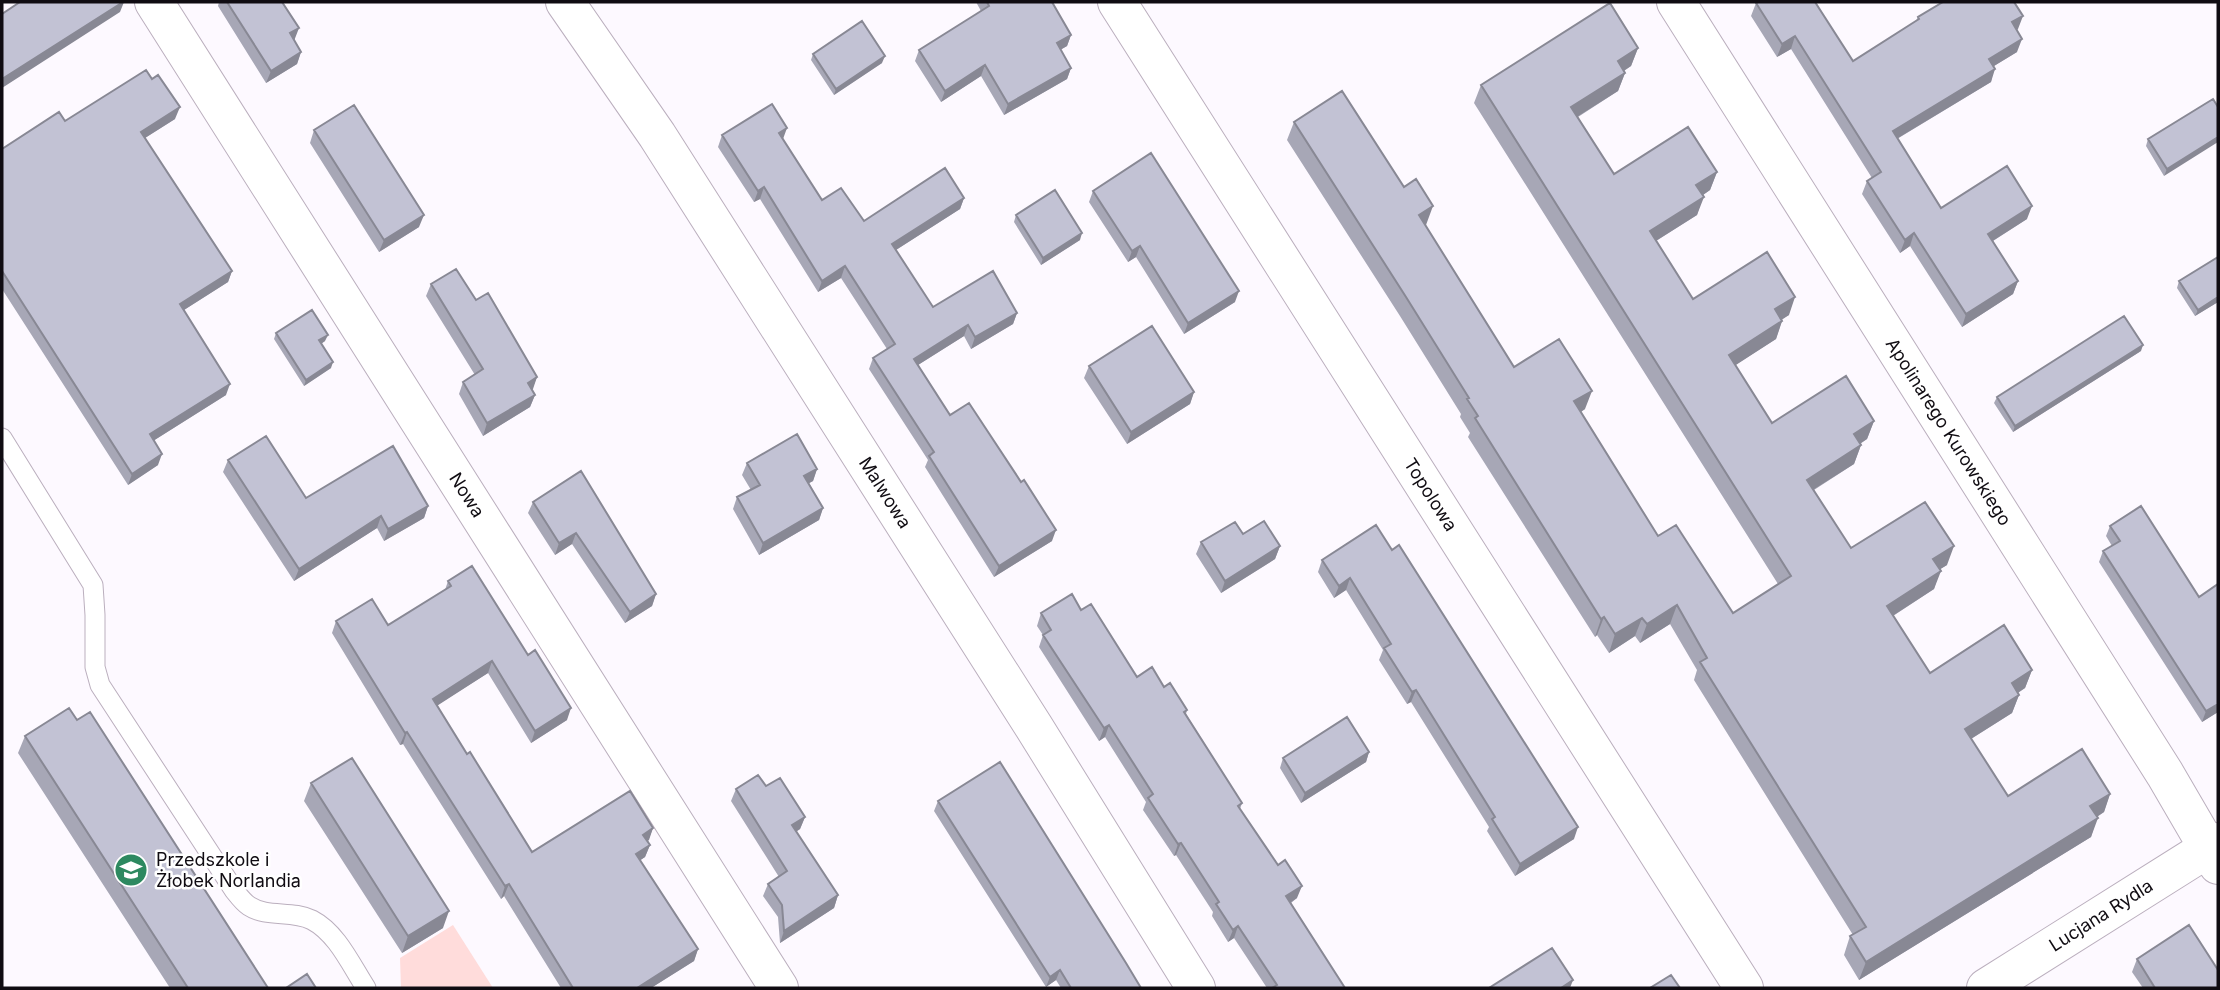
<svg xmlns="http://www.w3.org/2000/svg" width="2220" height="990" font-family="Inter,sans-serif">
<rect width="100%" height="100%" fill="#fdf9ff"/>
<path fill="#ffdcdb" d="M 453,925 L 493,988 L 401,988 L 400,958 Z"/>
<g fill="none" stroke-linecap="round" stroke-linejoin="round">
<defs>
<path id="service" d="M 2,438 L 93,585 L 95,615 L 95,667 L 100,685 L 234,890 C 238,895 243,902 249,906 C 267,918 292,910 312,920 C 337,933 351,965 366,988"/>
<g id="minor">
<path id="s1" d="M 154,2 L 779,988"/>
<path id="s2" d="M 565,2 L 657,135 L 1034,727 L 1196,988"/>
<path id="s3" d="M 1117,2 L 1744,988"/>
<path id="s4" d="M 1676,2 L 2165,774 L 2218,865"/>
<path id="s5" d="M 1986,988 L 2218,842"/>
</g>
</defs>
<use href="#service" stroke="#bbafbe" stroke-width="21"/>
<use href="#minor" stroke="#bbafbe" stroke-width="40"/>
<use href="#service" stroke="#fff" stroke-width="19"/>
<use href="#minor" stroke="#fff" stroke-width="38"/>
</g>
<path fill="#a7a7b6" d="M 219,2 L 282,2 L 294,40 L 301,52 L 297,64 L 266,83 L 218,6 Z
M 976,2 L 1052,2 L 1071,35 L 1067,46 L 1060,50 L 1071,68 L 1067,79 L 1004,115 L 981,76 L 941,102 L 915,61 L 919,50 L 981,11 Z
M 1756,3 L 1853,61 L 1916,21 L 1918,17 L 2018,29 L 2017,30 L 2017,52 L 1994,66 L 1991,82 L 1897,139 L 1941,208 L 2027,219 L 1993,241 L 2018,281 L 2013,294 L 1962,327 L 1910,246 L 1900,253 L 1862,194 L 1867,181 L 1872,178 L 1791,49 L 1777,57 L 1751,16 Z
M 1638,48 L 1631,66 L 1624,71 L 1625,73 L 1618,91 L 1578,117 L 1614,174 L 1717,172 L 1710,190 L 1703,195 L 1697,215 L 1656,241 L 1693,299 L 1789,315 L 1781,319 L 1782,321 L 1776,339 L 1735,365 L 1772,423 L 1874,421 L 1867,439 L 1860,444 L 1861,445 L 1854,464 L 1814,490 L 1851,548 L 1947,565 L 1940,569 L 1934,589 L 1893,616 L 1930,673 L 2032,670 L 2025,688 L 2018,693 L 2019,695 L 2012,713 L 1971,739 L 2008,796 L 2110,794 L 2104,812 L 2097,817 L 2091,837 L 1859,980 L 1844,955 L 1850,936 L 1853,935 L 1694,680 L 1697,670 L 1670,624 L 1640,643 L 1635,636 L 1609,653 L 1597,635 L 1595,637 L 1468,437 L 1470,433 L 1460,417 L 1461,414 L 1400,316 L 1287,140 L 1294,122 L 1426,225 L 1425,225 L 1514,367 L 1585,409 L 1581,412 L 1658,536 L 1733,613 L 1778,584 L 1474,103 L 1481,85 Z
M 813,54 L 882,63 L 834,95 L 811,60 Z
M 2213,99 L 2164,176 L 2146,146 L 2148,139 Z
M 175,119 L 145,138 L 232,271 L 228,282 L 184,310 L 226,395 L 153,441 L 158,465 L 128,485 L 2,289 L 2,149 L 65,121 Z
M 314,130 L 419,227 L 379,252 L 310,143 Z
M 722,135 L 783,139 L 822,200 L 864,221 L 964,198 L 960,209 L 896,250 L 933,307 L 1017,313 L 1013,324 L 971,349 L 964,336 L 918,365 L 950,415 L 1052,541 L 994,577 L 925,467 L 928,460 L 869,369 L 873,358 L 887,349 L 841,278 L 818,292 L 760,199 L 754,202 L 718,147 Z
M 1093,191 L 1235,302 L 1184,334 L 1136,257 L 1128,262 L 1089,202 Z
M 1016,215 L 1080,240 L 1041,265 L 1014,222 Z
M 2218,257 L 2218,302 L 2195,316 L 2177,288 L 2179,281 Z
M 431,284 L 476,300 L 537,377 L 532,389 L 535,395 L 530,407 L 483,436 L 459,394 L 463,382 L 475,375 L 426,296 Z
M 276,333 L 325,341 L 321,344 L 331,368 L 304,386 L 274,339 Z
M 2141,351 L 2013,432 L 1994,403 L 1997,397 Z
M 1089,366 L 1194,392 L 1190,404 L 1127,444 L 1084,378 Z
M 228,460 L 306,498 L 428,506 L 424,518 L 384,541 L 377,528 L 294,581 L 223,472 Z
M 747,463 L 817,469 L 813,481 L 809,483 L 823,508 L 819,520 L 759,555 L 733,509 L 737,497 L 751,490 L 742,475 Z
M 581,471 L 656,594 L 652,606 L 625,623 L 572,544 L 555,555 L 528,513 L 533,502 Z
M 1376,525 L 1574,839 L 1515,876 L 1487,831 L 1489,827 L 1411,702 L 1407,704 L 1379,660 L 1383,650 L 1346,590 L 1334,598 L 1318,572 L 1322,560 Z
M 2110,526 L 2199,597 L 2218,584 L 2218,712 L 2202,722 L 2099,562 L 2103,551 L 2112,546 L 2106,536 Z
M 1243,534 L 1280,546 L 1275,559 L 1221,593 L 1196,554 L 1201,542 Z
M 448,581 L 567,720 L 531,743 L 488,673 L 437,705 L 467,754 L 532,852 L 653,828 L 648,841 L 650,845 L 645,857 L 640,860 L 698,949 L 694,961 L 651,988 L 561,988 L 504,896 L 501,899 L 403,744 L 400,745 L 332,633 L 336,621 L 388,625 L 445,590 Z
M 1081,610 L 1137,677 L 1164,687 L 1187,710 L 1186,714 L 1242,803 L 1240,809 L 1297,898 L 1291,903 L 1345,988 L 1267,988 L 1234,938 L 1228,942 L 1212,916 L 1213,912 L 1176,855 L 1174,856 L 1143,810 L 1146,802 L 1105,737 L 1099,741 L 1039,647 L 1043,635 L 1037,626 L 1041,613 Z
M 25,736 L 268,988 L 170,988 L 18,753 Z
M 1369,752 L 1366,762 L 1301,803 L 1280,768 L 1283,758 Z
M 311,783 L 443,928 L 402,953 L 304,801 Z
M 766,786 L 805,817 L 800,829 L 796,832 L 838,895 L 834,908 L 780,943 L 778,917 L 763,896 L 768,884 L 779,877 L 731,801 L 736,789 Z
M 938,801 L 1141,988 L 1061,988 L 1056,980 L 1046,987 L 934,811 Z
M 2137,959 L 2218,988 L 2143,988 L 2132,972 Z"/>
<path fill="#888894" d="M 123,2 L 124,2 L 120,12 L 2,88 L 2,79 Z
M 2023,16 L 2018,29 L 2007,36 L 2012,22 Z
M 299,28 L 294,41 L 290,33 Z
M 1071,35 L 1067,46 L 1053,54 L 1057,43 Z
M 1795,36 L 1791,49 L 1777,57 L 1782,44 Z
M 2022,39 L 2017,52 L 1984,72 L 1989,59 Z
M 1638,48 L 1631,66 L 1611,79 L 1618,61 Z
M 301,52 L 297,64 L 266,83 L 271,71 Z
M 885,56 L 882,63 L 834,95 L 836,89 Z
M 985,65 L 981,76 L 941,102 L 945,91 Z
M 1071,68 L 1067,79 L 1004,115 L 1008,104 Z
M 1995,69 L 1991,82 L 1888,144 L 1893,131 Z
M 1625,73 L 1618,91 L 1564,125 L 1571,107 Z
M 180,107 L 175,119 L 137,143 L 141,132 Z
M 787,128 L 783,139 L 779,133 Z
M 2218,137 L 2218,142 L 2164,176 L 2167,169 Z
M 1717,172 L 1710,190 L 1690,204 L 1696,185 Z
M 764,187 L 760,199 L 754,202 L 758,191 Z
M 1704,197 L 1697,215 L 1643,249 L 1650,231 Z
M 964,198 L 960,209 L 888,255 L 892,244 Z
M 1433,206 L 1426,225 L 1412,233 L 1419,215 Z
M 2032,206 L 2027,219 L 1983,247 L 1988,234 Z
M 424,215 L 419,227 L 379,252 L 384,240 Z
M 1082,233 L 1080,240 L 1041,265 L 1043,258 Z
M 1914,233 L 1910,246 L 1900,253 L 1905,240 Z
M 1140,246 L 1136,257 L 1128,262 L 1132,251 Z
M 845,266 L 841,278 L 818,292 L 822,281 Z
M 232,271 L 228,282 L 176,315 L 180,304 Z
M 2018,281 L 2013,294 L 1962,327 L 1966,314 Z
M 1239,291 L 1235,302 L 1184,334 L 1188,323 Z
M 1795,297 L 1789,315 L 1769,328 L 1775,309 Z
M 2218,297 L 2218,302 L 2195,316 L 2198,310 Z
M 1017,313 L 1013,324 L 971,349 L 975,337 Z
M 1782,321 L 1776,339 L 1722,374 L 1729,355 Z
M 968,325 L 964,336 L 910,370 L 914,359 Z
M 328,335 L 325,341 L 316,347 L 319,340 Z
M 2143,345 L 2141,351 L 2013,432 L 2015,426 Z
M 333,362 L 331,368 L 304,386 L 306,380 Z
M 537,377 L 533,389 L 523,395 L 528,383 Z
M 230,384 L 226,395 L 145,446 L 150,434 Z
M 1592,391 L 1585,409 L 1568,420 L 1574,401 Z
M 1194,392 L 1190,404 L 1127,444 L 1131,432 Z
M 535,395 L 530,407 L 483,436 L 487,423 Z
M 1874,421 L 1867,439 L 1847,452 L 1854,434 Z
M 1861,445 L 1854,464 L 1800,498 L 1807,480 Z
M 162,454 L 158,465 L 128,485 L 132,474 Z
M 817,469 L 813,481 L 800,488 L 804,476 Z
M 428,506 L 424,518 L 384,541 L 388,529 Z
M 823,508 L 819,520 L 759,555 L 763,543 Z
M 381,516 L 377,528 L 294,581 L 299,569 Z
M 1056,530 L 1052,541 L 994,577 L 999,566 Z
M 576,533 L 572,544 L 555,555 L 559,543 Z
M 1280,546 L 1275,559 L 1221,593 L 1225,581 Z
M 1954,546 L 1947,565 L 1926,578 L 1933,559 Z
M 1941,571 L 1934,589 L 1880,624 L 1887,606 Z
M 1350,578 L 1346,590 L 1334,598 L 1339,586 Z
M 656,594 L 652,606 L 625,623 L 630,612 Z
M 1677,605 L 1670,624 L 1640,643 L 1647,624 Z
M 1604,617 L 1597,635 L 1595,637 L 1601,619 Z
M 1642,618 L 1635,636 L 1609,653 L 1615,634 Z
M 492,661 L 488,673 L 429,711 L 433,699 Z
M 2032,670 L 2025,688 L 2005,701 L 2012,683 Z
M 1416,690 L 1411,702 L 1407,704 L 1412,692 Z
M 2019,695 L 2012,713 L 1958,747 L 1965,729 Z
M 2218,704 L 2218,712 L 2202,722 L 2206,711 Z
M 571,708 L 567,720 L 531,743 L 535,731 Z
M 1109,725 L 1105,737 L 1099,741 L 1104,728 Z
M 407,732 L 403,744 L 400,745 L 405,733 Z
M 1369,752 L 1366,762 L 1301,803 L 1305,793 Z
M 2110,794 L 2104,812 L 2084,825 L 2090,806 Z
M 805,817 L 800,829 L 787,837 L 792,825 Z
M 2098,818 L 2091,837 L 1859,980 L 1866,962 Z
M 1578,827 L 1574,839 L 1515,876 L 1520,864 Z
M 653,828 L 649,840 L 639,847 L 643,835 Z
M 1181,843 L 1176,855 L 1174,856 L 1178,844 Z
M 650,845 L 645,857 L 632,866 L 636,854 Z
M 509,884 L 504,896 L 501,899 L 505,886 Z
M 1302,886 L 1297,898 L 1282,908 L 1286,896 Z
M 838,895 L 834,908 L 780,943 L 784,931 Z
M 449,911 L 443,928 L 402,953 L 408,936 Z
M 1238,926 L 1234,938 L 1228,942 L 1233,930 Z
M 698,949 L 694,961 L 651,988 L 637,988 Z
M 1060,970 L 1056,980 L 1046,987 L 1050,977 Z
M 1573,980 L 1570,988 L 1561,988 Z"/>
<path fill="#c2c2d4" stroke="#888894" stroke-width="2" d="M 20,2 L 123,2 L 2,79 L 2,14 Z
M 227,2 L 282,2 L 299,28 L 290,33 L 301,52 L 271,71 Z
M 987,2 L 1052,2 L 1071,35 L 1057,43 L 1071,68 L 1008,104 L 985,65 L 945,91 L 919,50 L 989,6 Z
M 1758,2 L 1815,2 L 1853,61 L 1919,19 L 1918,17 L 1943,2 L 2014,2 L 2023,16 L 2012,22 L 2022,39 L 1989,59 L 1995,69 L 1893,131 L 1941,208 L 2007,166 L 2032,206 L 1988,234 L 2018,281 L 1966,314 L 1914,233 L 1905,240 L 1867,181 L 1881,172 L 1795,36 L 1782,44 L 1756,3 Z
M 1610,3 L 1638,48 L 1618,61 L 1625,73 L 1571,107 L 1614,174 L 1688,127 L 1717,172 L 1696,185 L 1704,197 L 1650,231 L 1693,299 L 1767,252 L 1795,297 L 1775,309 L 1782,321 L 1729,355 L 1772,423 L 1846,376 L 1874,421 L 1854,434 L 1861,445 L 1807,480 L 1851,548 L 1925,502 L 1954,546 L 1933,559 L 1941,571 L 1887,606 L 1930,673 L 2004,625 L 2032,670 L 2012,683 L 2019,695 L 1965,729 L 2008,796 L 2082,749 L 2110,794 L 2090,806 L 2098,818 L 1866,962 L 1850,936 L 1866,927 L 1700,662 L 1707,658 L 1677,605 L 1647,624 L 1642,618 L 1615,634 L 1604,617 L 1601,619 L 1475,418 L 1478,416 L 1467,399 L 1469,398 L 1406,297 L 1294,122 L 1342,91 L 1404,187 L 1416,179 L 1433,206 L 1419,215 L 1514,367 L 1559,339 L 1592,391 L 1574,401 L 1658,536 L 1676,525 L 1733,613 L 1791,576 L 1481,85 Z
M 862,21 L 885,56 L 836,89 L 813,54 Z
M 146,70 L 152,79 L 158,75 L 180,107 L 141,132 L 232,271 L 180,304 L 230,384 L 150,434 L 162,454 L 132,474 L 2,271 L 2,149 L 59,112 L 65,121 Z
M 2213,99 L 2218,107 L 2218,137 L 2167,169 L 2148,139 Z
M 772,104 L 787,128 L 779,133 L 822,200 L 841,188 L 864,221 L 945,168 L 964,198 L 892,244 L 933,307 L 993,271 L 1017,313 L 975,337 L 968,325 L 914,359 L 950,415 L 969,403 L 1021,482 L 1024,480 L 1056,530 L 999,566 L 929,456 L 934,452 L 873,358 L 895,344 L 845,266 L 822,281 L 764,187 L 758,191 L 722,135 Z
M 354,105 L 424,215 L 384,240 L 314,130 Z
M 1151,153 L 1239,291 L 1188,323 L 1140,246 L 1132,251 L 1093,191 Z
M 1055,190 L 1082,233 L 1043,258 L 1016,215 Z
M 2218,257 L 2218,297 L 2198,310 L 2179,281 Z
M 456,269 L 476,300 L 488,293 L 537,377 L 528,383 L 535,395 L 487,423 L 463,382 L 483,369 L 431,284 Z
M 312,310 L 328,335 L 319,340 L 333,362 L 306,380 L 276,333 Z
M 2124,316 L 2143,345 L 2015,426 L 1997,397 Z
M 1152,326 L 1194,392 L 1131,432 L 1089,366 Z
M 797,434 L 817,469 L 804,476 L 823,508 L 763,543 L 737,497 L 760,485 L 747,463 Z
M 266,436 L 306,498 L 393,446 L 428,506 L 388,529 L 381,516 L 299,569 L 228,460 Z
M 581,471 L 656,594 L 630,612 L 576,533 L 559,543 L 533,502 Z
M 2141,506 L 2199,597 L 2218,584 L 2218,704 L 2206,711 L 2103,551 L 2120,541 L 2110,526 Z
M 1264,521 L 1280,546 L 1225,581 L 1201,542 L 1235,522 L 1243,534 Z
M 1376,525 L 1392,550 L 1399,545 L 1578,827 L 1520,864 L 1492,819 L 1495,817 L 1416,690 L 1412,692 L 1384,648 L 1391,644 L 1350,578 L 1339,586 L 1322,560 Z
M 472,566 L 528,655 L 535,650 L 571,708 L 535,731 L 492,661 L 433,699 L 467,754 L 470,752 L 532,852 L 630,791 L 653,828 L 643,835 L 650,845 L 636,854 L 698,949 L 637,988 L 573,988 L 509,884 L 505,886 L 407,732 L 405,733 L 336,621 L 372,599 L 388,625 L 451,586 L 448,581 Z
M 1072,594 L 1081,610 L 1091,604 L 1137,677 L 1152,667 L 1164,687 L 1170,683 L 1187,710 L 1184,712 L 1242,803 L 1238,806 L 1278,865 L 1285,860 L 1302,886 L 1286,896 L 1345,988 L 1272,988 L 1277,985 L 1238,926 L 1233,930 L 1216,904 L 1219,902 L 1181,843 L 1178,844 L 1148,798 L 1153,794 L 1109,725 L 1104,728 L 1043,635 L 1051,630 L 1041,613 Z
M 69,708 L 77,720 L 90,712 L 268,988 L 188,988 L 25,736 Z
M 1347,717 L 1369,752 L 1305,793 L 1283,758 Z
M 352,758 L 449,911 L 408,936 L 311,783 Z
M 1000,762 L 1126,963 L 1141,988 L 1071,988 L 1060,970 L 1050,977 L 938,801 Z
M 758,775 L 766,786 L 780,778 L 805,817 L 792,825 L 838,895 L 784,931 L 782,905 L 768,884 L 787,871 L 736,789 Z
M 2189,925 L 2218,970 L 2218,988 L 2155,988 L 2137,959 Z
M 1552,948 L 1573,980 L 1561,988 L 1489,988 Z
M 307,974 L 316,988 L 286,988 Z
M 1671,975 L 1680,988 L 1650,988 Z"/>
<defs>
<symbol id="school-disc" viewBox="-11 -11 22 22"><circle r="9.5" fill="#2d8960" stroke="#fff"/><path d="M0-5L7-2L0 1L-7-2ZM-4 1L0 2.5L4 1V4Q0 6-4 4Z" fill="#fff"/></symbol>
</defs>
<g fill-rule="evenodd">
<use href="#school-disc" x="112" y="851" width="38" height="38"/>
</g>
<g text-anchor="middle" stroke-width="5" stroke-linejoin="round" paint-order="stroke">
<g font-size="18" fill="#100c12" stroke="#fff">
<text dy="6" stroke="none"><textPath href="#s4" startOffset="509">Apolinarego Kurowskiego</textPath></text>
<text dy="6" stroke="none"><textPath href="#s2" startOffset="586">Malwowa</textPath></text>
<text dy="6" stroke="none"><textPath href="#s1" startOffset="584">Nowa</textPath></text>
<text dy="6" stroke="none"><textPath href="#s3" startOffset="584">Topolowa</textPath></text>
<text dy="6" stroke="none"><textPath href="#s5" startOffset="136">Lucjana Rydla</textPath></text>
</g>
<g font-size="18" fill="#100c12" stroke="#fff" text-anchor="start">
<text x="156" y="866">Przedszkole i<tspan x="156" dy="21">Żłobek Norlandia</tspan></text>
</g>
</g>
<rect width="2220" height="990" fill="none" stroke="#100c12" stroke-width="7"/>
</svg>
